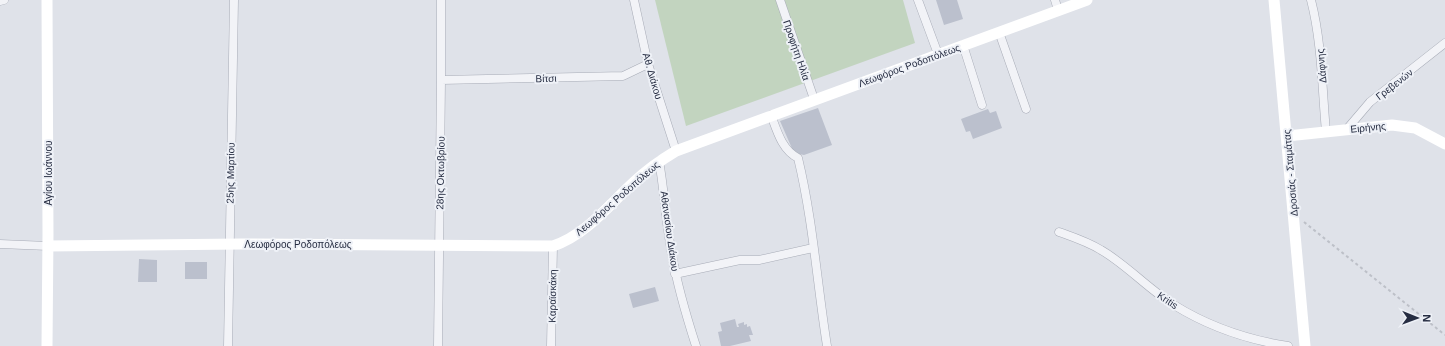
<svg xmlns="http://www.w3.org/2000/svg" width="1445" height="346" font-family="Helvetica,sans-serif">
<rect width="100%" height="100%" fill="#dfe2e9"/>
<path fill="#c2d4bf" d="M 655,0 L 903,0 L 915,43 L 686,126 Z"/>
<path fill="#bbc0cd" d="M 936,0 L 957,0 L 963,19 L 944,25 Z
M 818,108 L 832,145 L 804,155 L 794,153 L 780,121 Z
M 988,109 L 990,113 L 996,111 L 1002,128 L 973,139 L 970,131 L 966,132 L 961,119 Z
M 139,259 L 157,260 L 157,282 L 138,282 Z
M 185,262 L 207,262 L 207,279 L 185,279 Z
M 655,287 L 659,301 L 633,308 L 629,294 Z
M 735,319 L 737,327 L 739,327 L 738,324 L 744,322 L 744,325 L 747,324 L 747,327 L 750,326 L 753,335 L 749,335 L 751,341 L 730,346 L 721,346 L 718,332 L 722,331 L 720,323 Z"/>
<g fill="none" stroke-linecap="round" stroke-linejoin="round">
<defs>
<path id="street" d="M 634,0 L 648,64 L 676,151
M 780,0 L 814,99
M 918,0 L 938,54
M 1055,0 L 1058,10
M 1311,0 C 1322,43 1322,88 1326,132
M 0,1 L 4,0
M 999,32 L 1026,109
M 963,45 L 982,105
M 441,80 L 623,76 L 648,64
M 771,115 C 777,131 782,150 798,158 C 813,220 817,283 827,346
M 1347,129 L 1370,102 L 1445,43
M 659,161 C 664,188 665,215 670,243 C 675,278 685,312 696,346
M 1059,232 C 1073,237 1088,242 1101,250 C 1127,265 1148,289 1174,305 C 1208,326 1249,340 1288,346
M 0,244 L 48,246
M 675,274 L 740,260 L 759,260 L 813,248
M 228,346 L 234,0
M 438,346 L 441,80 L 441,0
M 551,346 L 553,246"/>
</defs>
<use href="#street" stroke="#a8acb7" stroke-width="9"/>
<path stroke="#bdc0c8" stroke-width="2" stroke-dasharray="3 3" stroke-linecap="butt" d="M 1304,222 L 1445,335"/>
<use href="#street" stroke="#f2f3f7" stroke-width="8"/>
<path stroke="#fff" stroke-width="11" d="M 1274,0 L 1305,346
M 1287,136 L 1392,125 L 1415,128 L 1445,144
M 48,246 L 241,244 L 553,246 C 586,235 609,205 634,182 C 647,170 661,160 676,151 L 1087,0
M 47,346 L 48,234 L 47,0"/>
</g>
<g text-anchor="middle" stroke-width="4" stroke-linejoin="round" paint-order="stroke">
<g font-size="10" fill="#262d42" stroke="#eef1f7">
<text transform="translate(797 50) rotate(71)" y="4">Προφήτη Ηλία</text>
<text transform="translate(909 65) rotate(-20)" y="4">Λεωφόρος Ροδοπόλεως</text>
<text transform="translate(1321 66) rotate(-95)" y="4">Δάφνης</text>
<text transform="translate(653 76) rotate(74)" y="4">Αθ. Διάκου</text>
<text transform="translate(546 78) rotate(-1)" y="4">Βίτσι</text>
<text transform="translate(1394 84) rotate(-38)" y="4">Γρεβενών</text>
<text transform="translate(1368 127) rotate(-6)" y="4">Ειρήνης</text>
<text transform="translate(48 173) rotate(-90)" y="4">Αγίου Ιωάννου</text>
<text transform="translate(230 173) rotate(-89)" y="4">25ης Μαρτίου</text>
<text transform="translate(440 173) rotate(-89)" y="4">28ης Οκτωβρίου</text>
<text transform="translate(1290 173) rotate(-95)" y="4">Δροσιάς - Σταμάτας</text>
<text transform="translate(617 198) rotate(-41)" y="4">Λεωφόρος Ροδοπόλεως</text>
<text transform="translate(670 231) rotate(82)" y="4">Αθανασίου Διάκου</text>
<text x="298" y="248">Λεωφόρος Ροδοπόλεως</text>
<text transform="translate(552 296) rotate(-89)" y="4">Καραϊσκάκη</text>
<text transform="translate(1168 300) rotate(34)" y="4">Kritis</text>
</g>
</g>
<g transform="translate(1417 318) rotate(91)" stroke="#eef1f7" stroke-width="3" paint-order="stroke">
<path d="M0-3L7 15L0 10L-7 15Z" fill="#262d42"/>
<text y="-6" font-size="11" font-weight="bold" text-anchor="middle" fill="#262d42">N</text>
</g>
</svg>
